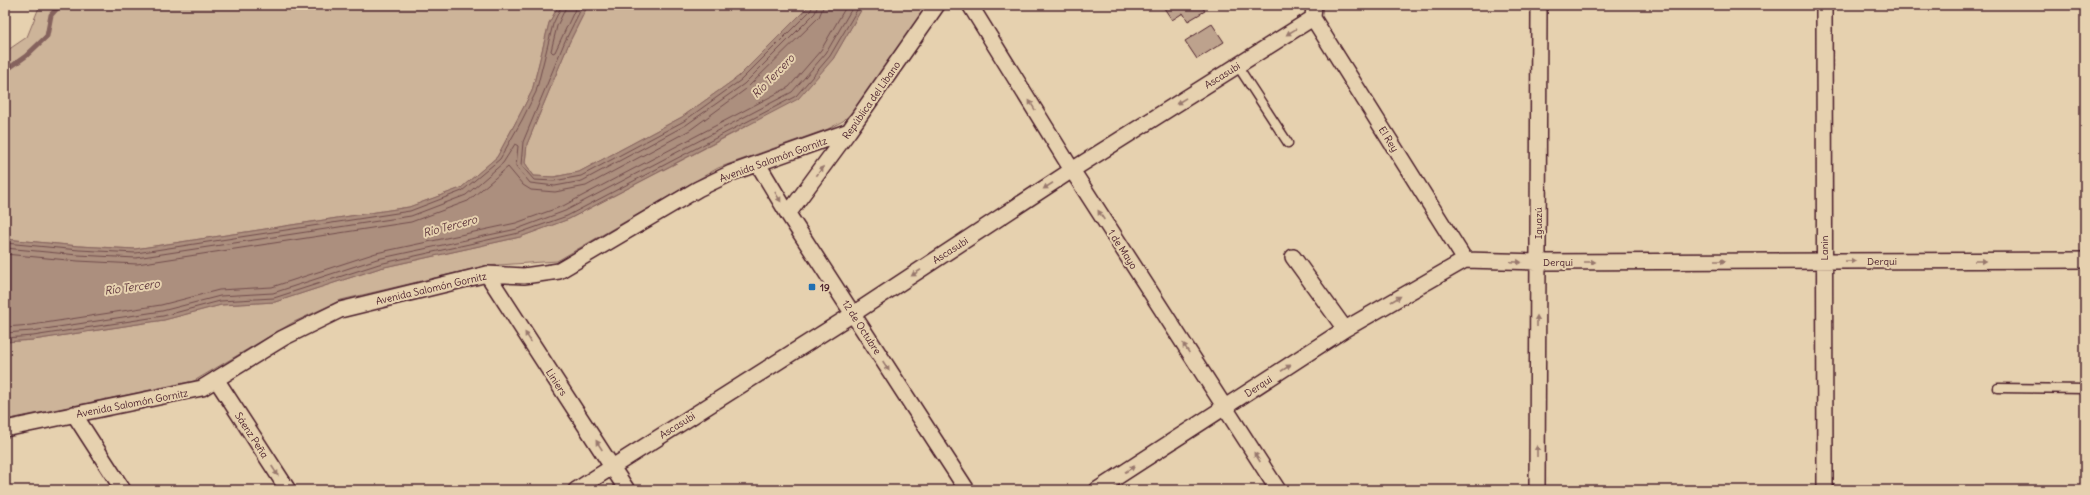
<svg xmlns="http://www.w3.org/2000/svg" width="2090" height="495" font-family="Delius,sans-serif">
<rect width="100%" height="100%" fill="#e6d1af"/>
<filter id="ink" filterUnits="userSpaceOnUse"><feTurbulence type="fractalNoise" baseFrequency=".025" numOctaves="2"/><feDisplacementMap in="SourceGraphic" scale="8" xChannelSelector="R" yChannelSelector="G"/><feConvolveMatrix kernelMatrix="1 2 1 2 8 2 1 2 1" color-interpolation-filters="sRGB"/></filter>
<g filter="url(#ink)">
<path fill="#cdb499" stroke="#8c6a62" d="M 40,5 L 559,5 L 549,23 L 532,91 L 518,118 L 497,157 L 461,188 L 409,207 L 135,249 L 79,246 L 5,239 L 5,52 L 27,37 Z
M 588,5 L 810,5 L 738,77 L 682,117 L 579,172 L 554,177 L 534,176 L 525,163 L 527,144 L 569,43 Z
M 864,5 L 928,5 L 855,109 L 843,121 L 828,129 L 718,168 L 557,261 L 485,266 L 341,300 L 292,323 L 194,381 L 5,420 L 5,342 L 33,340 L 164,320 L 221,305 L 275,302 L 380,268 L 520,237 L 569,219 L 738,131 L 833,59 Z"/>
<path fill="#ac8f7e" stroke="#85625d" d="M 559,5 L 588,5 L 569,43 L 527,144 L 525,163 L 534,176 L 554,177 L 579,172 L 682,117 L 738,77 L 810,5 L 864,5 L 833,59 L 798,99 L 569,219 L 520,237 L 380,268 L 275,302 L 221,305 L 164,320 L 33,340 L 5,342 L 5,239 L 79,246 L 135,249 L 409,207 L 461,188 L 497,157 L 518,118 L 532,91 L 549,23 Z"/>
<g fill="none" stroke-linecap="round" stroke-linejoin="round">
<path stroke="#714c4c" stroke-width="1" d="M 567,5 L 557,26 L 551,51 L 553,53 L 555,52 L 577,5
M 583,5 L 565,41 L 523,142 L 521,165 L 534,180 L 554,181 L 581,176 L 684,121 L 741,80 L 811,10 L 813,5
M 5,243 L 79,250 L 136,253 L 410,211 L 462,191 L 500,159 L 522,120 L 536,92 L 553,24 L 562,5
M 5,248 L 78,255 L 136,258 L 411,216 L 466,195 L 503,163 L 515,144 L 518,146 L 516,166 L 530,183 L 555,186 L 582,181 L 686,125 L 744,84 L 815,13 L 818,5
M 5,254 L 78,261 L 137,264 L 411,222 L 468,201 L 508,167 L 523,185 L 531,190 L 555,192 L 586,186 L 690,130 L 746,89 L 819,17 L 824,5
M 5,327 L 32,325 L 161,305 L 219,290 L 272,287 L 376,253 L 516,223 L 563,206 L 789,87 L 821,50 L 847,5
M 5,333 L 32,331 L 162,311 L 220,296 L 273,293 L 377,259 L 517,229 L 565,211 L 792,92 L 826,53 L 854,5
M 5,338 L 33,336 L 163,316 L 220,301 L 274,298 L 379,264 L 519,233 L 567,216 L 796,96 L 830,56 L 860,5"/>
<path stroke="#85625d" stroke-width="5" d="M 5,71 L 26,56 L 47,36 L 51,15 L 60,5"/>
</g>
<path fill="#bda28d" stroke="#4a1f2b" d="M 1162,5 L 1201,5 L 1205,11 L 1188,21 L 1183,13 L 1172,20 Z
M 1212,24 L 1224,42 L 1197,59 L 1185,41 Z"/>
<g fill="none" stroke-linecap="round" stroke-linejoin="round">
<defs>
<path id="lane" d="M 1237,65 L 1288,143
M 1998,388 L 2085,389"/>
<path id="street" d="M 970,5 L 1072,170 L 1278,490
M 1824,5 L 1825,490
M 1313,18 L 1465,260
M 758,164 L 788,214 L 967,490
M 788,214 L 849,131 L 937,5
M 1293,257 L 1345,329
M 487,274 L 627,490
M 216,379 L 288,490
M 74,414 L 123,490
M 5,429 L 202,388 L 283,338 L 340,310 L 487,274 L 524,276 L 559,271 L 698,189 L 731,173 L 849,131
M 576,490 L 853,314 L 1072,170 L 1313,18 L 1314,5
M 1097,490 L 1345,329 L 1465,260 L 1537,262 L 2085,260
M 1537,490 L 1539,5"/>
</defs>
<use href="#lane" stroke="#4a1f2b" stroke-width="11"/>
<use href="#street" stroke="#4a1f2b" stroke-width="18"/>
<use href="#lane" stroke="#e6d1af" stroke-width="8"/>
<use href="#street" stroke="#e6d1af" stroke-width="15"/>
</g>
<defs><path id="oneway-solid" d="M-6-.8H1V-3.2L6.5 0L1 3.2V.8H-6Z"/></defs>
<g fill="#98786d">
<use href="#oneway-solid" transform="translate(1291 32) rotate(148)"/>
<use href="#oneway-solid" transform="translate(1181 101) rotate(148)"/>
<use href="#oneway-solid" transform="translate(1032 105) rotate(-122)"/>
<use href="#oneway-solid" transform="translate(820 171) rotate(-53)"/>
<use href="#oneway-solid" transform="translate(1048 186) rotate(147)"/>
<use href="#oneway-solid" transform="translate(778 197) rotate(59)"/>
<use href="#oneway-solid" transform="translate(1101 215) rotate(-123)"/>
<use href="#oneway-solid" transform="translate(1720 261)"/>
<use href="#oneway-solid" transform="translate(1850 261)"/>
<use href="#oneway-solid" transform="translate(1980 261)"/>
<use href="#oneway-solid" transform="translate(1516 262) rotate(2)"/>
<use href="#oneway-solid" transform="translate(1590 262)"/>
<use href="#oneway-solid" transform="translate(916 273) rotate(147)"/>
<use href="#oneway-solid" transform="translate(1396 299) rotate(-30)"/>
<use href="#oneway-solid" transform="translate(1537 321) rotate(-90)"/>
<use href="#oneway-solid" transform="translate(528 337) rotate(-123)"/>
<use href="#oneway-solid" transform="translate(1186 348) rotate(-123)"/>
<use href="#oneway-solid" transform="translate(886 366) rotate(57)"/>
<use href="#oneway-solid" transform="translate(1286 368) rotate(-33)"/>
<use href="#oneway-solid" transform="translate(599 445) rotate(-123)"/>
<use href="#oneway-solid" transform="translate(1537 451) rotate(-90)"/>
<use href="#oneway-solid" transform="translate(1257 457) rotate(-123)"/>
<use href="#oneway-solid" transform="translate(1130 469) rotate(-33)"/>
<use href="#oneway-solid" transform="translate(275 471) rotate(57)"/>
</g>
</g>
<rect fill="#1f6fb2" stroke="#e6d1af" stroke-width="1.5" x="808" y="283" width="8" height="8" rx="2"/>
<g text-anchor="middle" stroke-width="4" stroke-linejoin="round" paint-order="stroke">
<g font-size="10" fill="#4a1f2b" stroke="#e6d1af">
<text transform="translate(1222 75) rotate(-32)" y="4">Ascasubi</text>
<text transform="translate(871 100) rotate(-55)" y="4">República del Líbano</text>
<text transform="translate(1389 139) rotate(58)" y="4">El Rey</text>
<text transform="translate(773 159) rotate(-20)" y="4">Avenida Salomón Gornitz</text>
<text transform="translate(1538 223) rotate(-90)" y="4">Iguazú</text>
<text transform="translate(1824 248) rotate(-90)" y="4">Lanin</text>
<text transform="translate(1123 249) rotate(57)" y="4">1 de Mayo</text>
<text transform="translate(950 250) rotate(-33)" y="4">Ascasubi</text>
<text x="1882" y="265">Derqui</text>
<text x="1558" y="266">Derqui</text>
<text transform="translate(431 288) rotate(-13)" y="4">Avenida Salomón Gornitz</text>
<text transform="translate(862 327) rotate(57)" y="4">12 de Octubre</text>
<text transform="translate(557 382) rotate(57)" y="4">Liniers</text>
<text transform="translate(1258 386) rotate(-33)" y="4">Derqui</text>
<text transform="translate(132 403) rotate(-11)" y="4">Avenida Salomón Gornitz</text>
<text transform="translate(677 425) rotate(-32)" y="4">Ascasubi</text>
<text transform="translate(252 435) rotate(57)" y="4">Sáenz Peña</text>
</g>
<g font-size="10" font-weight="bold" fill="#4a1f2b" stroke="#e6d1af" text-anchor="start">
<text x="820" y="291">19</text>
</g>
<g font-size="11" font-style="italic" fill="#5e353c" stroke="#e6d1af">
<text transform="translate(773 76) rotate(-46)" y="4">Río Tercero</text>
<text transform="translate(450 226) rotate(-15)" y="4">Río Tercero</text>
<text transform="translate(132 287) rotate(-8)" y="4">Río Tercero</text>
</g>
</g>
<rect width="2090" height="495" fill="none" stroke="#e6d1af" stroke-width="20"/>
<rect x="10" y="10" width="2070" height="475" fill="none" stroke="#4a1f2b" stroke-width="1.5" filter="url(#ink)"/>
</svg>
